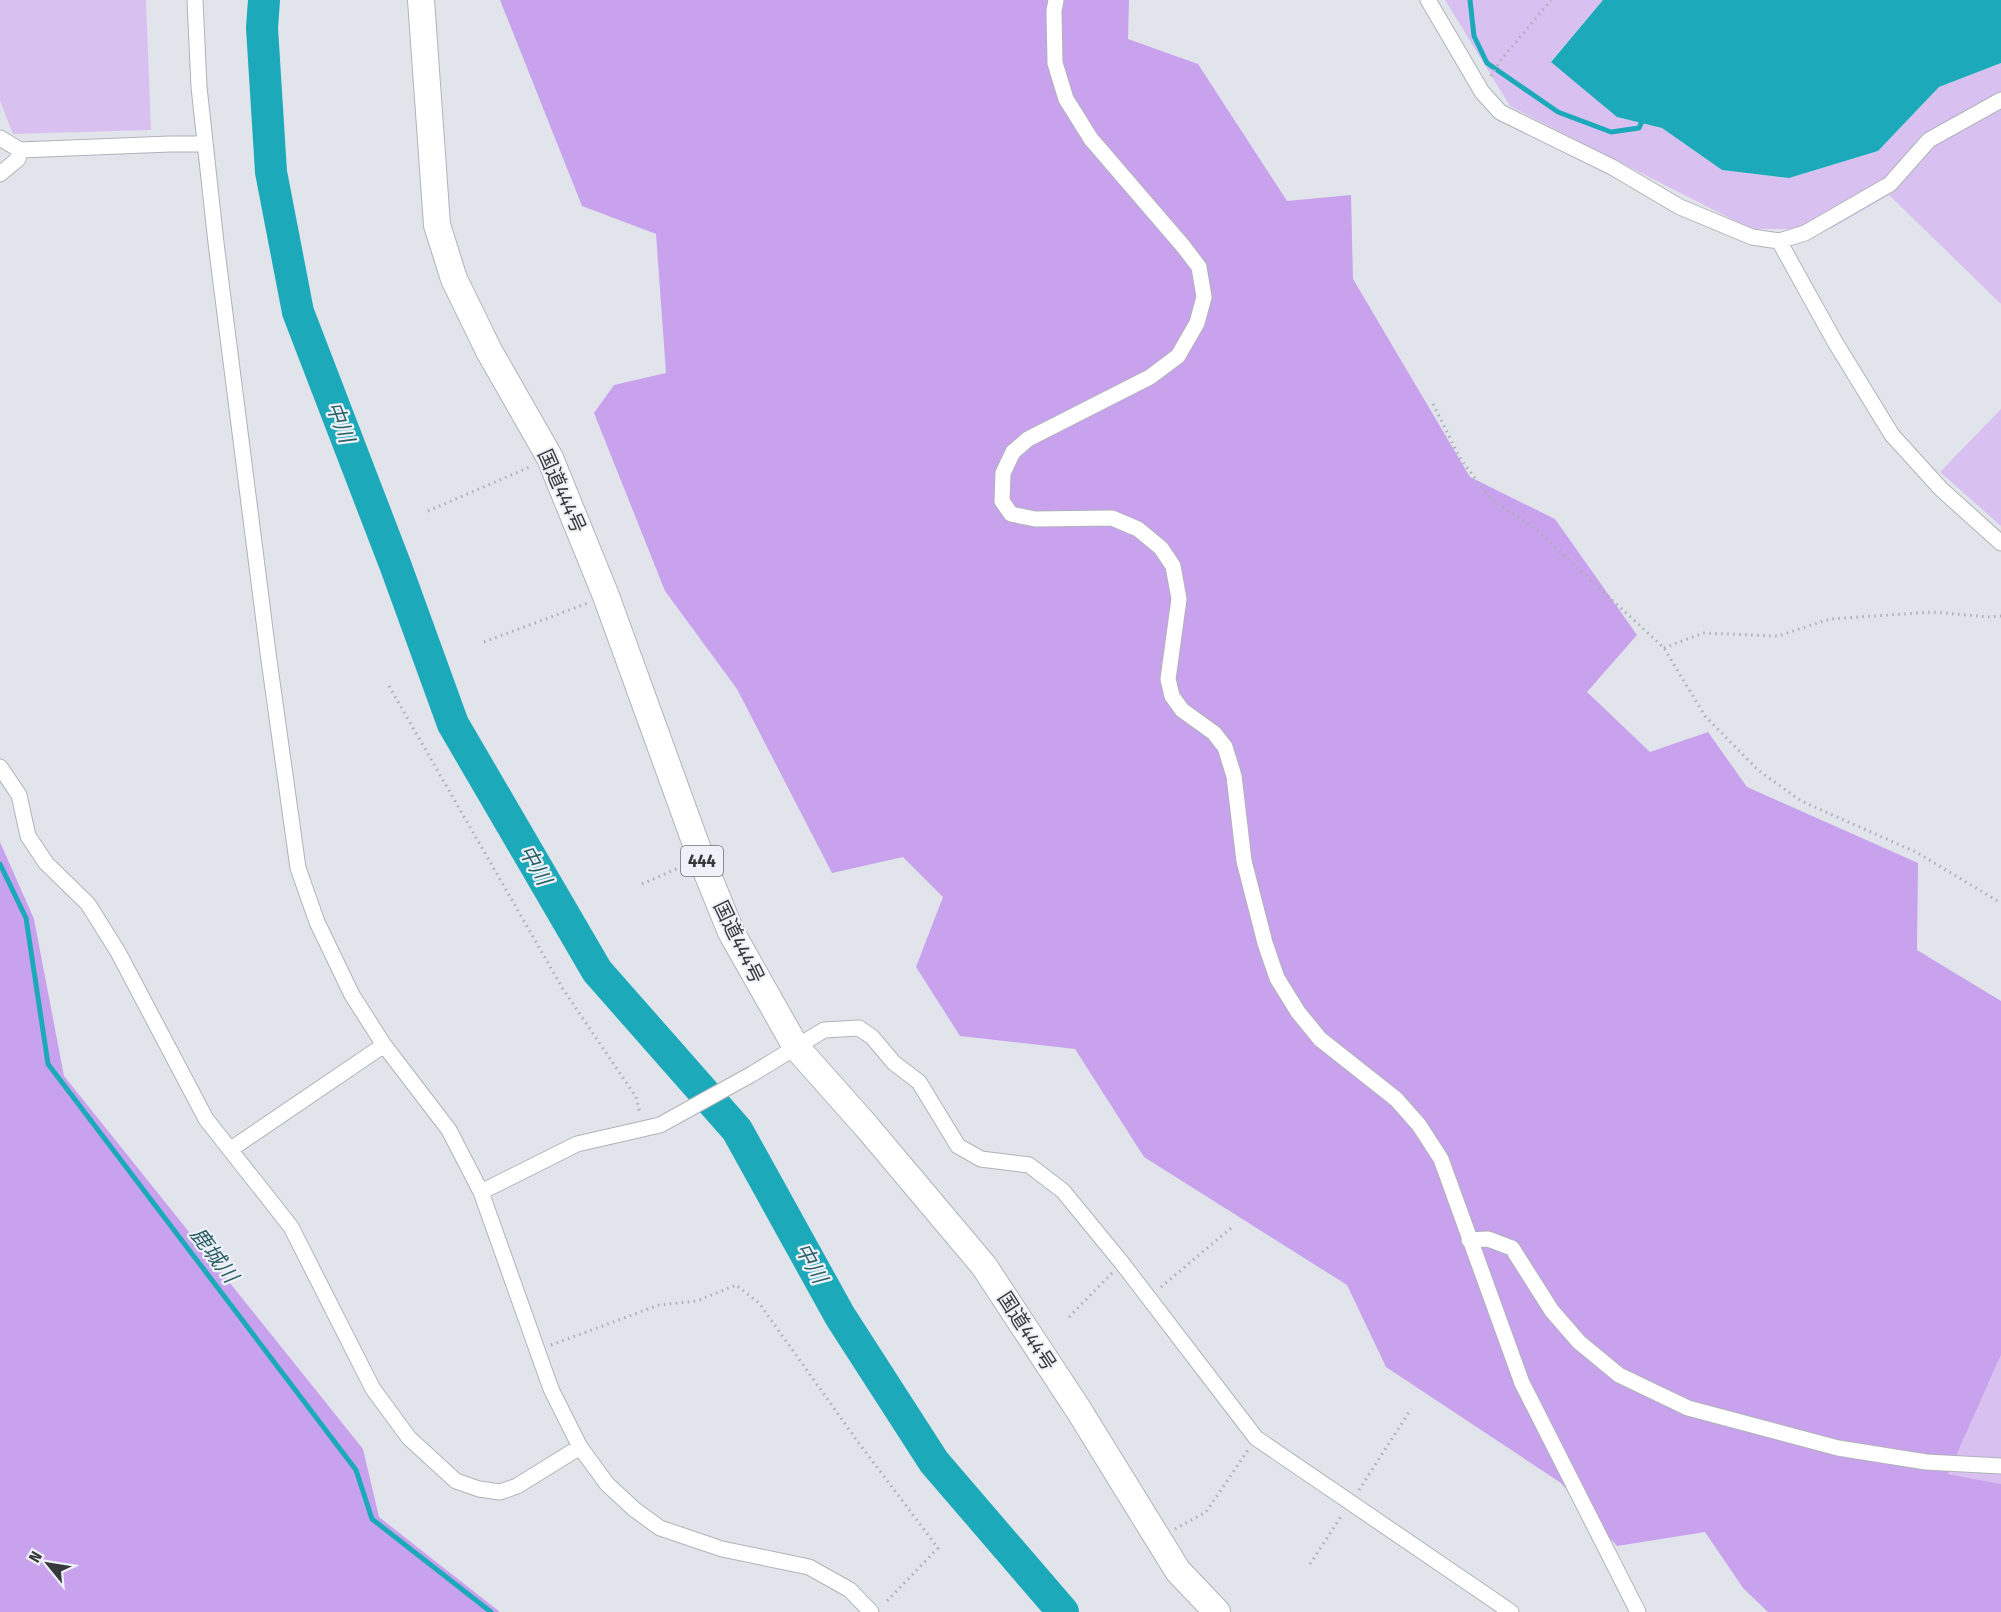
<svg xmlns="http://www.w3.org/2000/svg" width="2001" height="1612" font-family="'Fira Sans Condensed','Noto Sans JP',sans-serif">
<rect width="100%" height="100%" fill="#e1e5eb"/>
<path fill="#d8c1f1" d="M 0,0 L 146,0 L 151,130 L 13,134 L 0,101 Z
M 1445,0 L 1603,0 L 1551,61 L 1617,117 L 1662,128 L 1722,170 L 1789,178 L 1878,151 L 1939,87 L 2001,63 L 2001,304 L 1889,195 L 1830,229 L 1751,229 L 1510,106 Z
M 2001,409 L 2001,526 L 1940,472 Z
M 2001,1355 L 2001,1484 L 1948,1474 Z"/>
<path fill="#c8a2ed" d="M 500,0 L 1129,0 L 1128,39 L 1198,64 L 1287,201 L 1351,195 L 1353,279 L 1470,477 L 1555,519 L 1637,635 L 1587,692 L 1650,752 L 1708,732 L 1747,787 L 1918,863 L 1917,950 L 2001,1001 L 2001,1355 L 1948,1474 L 2001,1484 L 2001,1612 L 1768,1612 L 1743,1588 L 1705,1532 L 1617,1546 L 1561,1483 L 1386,1367 L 1347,1285 L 1144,1157 L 1075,1049 L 960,1036 L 916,967 L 943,897 L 903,857 L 832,873 L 737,689 L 665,591 L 594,413 L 614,385 L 666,373 L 656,234 L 582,206 Z
M 0,842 L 34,919 L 64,1076 L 363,1449 L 379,1517 L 500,1612 L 0,1612 Z"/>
<path fill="#1caabb" d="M 1603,0 L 2001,0 L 2001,63 L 1939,87 L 1878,151 L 1789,178 L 1722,170 L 1662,128 L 1617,117 L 1551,62 Z"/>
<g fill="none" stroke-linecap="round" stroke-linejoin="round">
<path stroke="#1caabb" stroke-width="5" d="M 1470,0 L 1474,36 L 1487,63 L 1558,112 L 1611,132 L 1639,128 L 1643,119
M 0,864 L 26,918 L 48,1064 L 356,1470 L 372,1519 L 491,1612"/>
<path stroke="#1caabb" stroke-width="32" d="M 264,0 L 262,28 L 271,172 L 298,312 L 396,567 L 453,724 L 597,971 L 737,1130 L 840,1316 L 934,1462 L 1063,1612"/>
<defs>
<path id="minor" d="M 195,0 L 199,87 L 216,243 L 268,653 L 298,868 L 317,922 L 352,995 L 384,1045 L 449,1130 L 481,1192 L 551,1389 L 580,1447 L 607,1484 L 634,1509 L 660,1528 L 722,1549 L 809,1567 L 850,1590 L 871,1612
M 1056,0 L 1054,11 L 1055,63 L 1066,99 L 1091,139 L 1183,246 L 1199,267 L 1204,297 L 1197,323 L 1178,356 L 1150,377 L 1028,439 L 1013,452 L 1003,473 L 1002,501 L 1011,514 L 1035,519 L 1112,518 L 1138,529 L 1161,548 L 1173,566 L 1179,599 L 1168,679 L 1172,696 L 1182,710 L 1214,733 L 1225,747 L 1234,776 L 1244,861 L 1265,943 L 1277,978 L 1298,1012 L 1320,1039 L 1396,1099 L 1419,1125 L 1441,1159 L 1522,1383 L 1638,1612
M 1428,0 L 1482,92 L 1500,112 L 1612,167 L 1680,207 L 1752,237 L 1779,241 L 1805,233 L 1890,184 L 1929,140 L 2001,100
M 0,138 L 20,150 L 170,144 L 205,144
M 0,174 L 18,159 L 20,150
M 1779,241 L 1835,342 L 1892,435 L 1941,489 L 2001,543
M 0,767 L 19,795 L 28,836 L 46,863 L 88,904 L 118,952 L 206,1119 L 291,1227 L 373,1389 L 409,1438 L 456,1481 L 479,1489 L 500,1492 L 517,1486 L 580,1447
M 231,1149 L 384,1045
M 481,1192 L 577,1144 L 660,1125 L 752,1074 L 824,1030 L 859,1028 L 872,1037 L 894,1063 L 919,1082 L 958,1146 L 981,1159 L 1029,1165 L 1063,1191 L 1122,1263 L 1256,1438 L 1511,1612
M 1469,1240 L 1488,1239 L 1512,1248 L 1552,1311 L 1579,1342 L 1619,1375 L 1688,1408 L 1838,1448 L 1926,1462 L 2001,1466"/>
<path id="trunk" d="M 421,0 L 437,225 L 454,279 L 489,351 L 550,458 L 606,596 L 701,858 L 731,932 L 796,1047 L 867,1127 L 984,1266 L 1078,1409 L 1178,1571 L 1217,1612"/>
</defs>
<use href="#minor" stroke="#afb3b9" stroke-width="17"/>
<use href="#trunk" stroke="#afb3b9" stroke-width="28"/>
<path stroke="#abaeb3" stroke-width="3" stroke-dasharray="1.5 4.5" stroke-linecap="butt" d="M 1491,76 L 1500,61 L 1551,0
M 1433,404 L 1460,458 L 1491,500 L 1532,526 L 1664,648 L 1705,716 L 1758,770 L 1801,801 L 1916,852 L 2001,903
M 428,511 L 532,466
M 484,642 L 588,603
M 1664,648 L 1703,633 L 1778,636 L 1830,619 L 1932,612 L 1990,617 L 2001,616
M 389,686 L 563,989 L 636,1097 L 640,1113
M 642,884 L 683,866
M 1161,1287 L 1231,1228
M 1069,1317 L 1112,1273
M 551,1345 L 659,1305 L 697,1301 L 736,1285 L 759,1303 L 858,1442 L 938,1548 L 884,1604
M 1359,1490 L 1411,1409
M 1175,1529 L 1206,1512 L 1248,1450
M 1310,1564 L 1342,1515"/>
<use href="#minor" stroke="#fff" stroke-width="15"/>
<use href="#trunk" stroke="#fff" stroke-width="26"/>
</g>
<g text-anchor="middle" stroke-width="4.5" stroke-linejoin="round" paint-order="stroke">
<rect fill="#eef2f8" stroke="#6f7074" stroke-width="1.5" x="681" y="846" width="42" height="30" rx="4.5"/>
<g font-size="18" font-weight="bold" fill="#38393c">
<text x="702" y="867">444</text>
</g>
<g font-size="20" fill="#38393c" stroke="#eef2f8">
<text transform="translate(562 491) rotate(66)" y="7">国道444号</text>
<text transform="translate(739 942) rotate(64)" y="7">国道444号</text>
<text transform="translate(1027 1331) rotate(57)" y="7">国道444号</text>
</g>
<g font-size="21" font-style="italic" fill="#2c6067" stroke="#eef2f8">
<text transform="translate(340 422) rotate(69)" y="7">中川</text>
<text transform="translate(535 865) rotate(60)" y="7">中川</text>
<text transform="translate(214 1255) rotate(53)" y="7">鹿城川</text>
<text transform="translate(811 1263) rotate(61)" y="7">中川</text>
</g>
</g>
<g transform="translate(48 1564) rotate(300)" stroke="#eef2f8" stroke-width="4.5" paint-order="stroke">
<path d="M0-4.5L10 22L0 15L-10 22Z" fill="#38393c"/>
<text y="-9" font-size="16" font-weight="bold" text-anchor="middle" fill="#38393c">N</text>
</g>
</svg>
